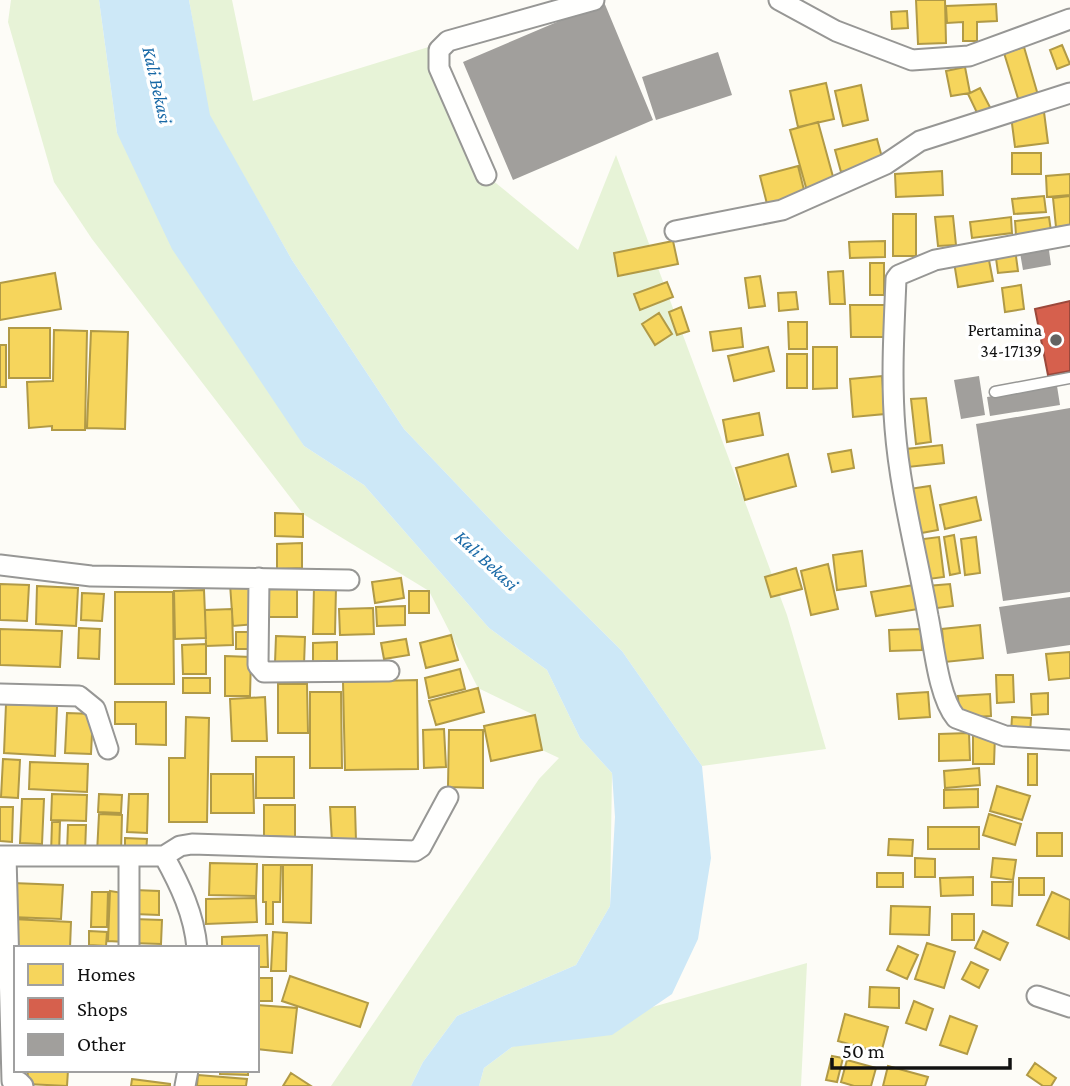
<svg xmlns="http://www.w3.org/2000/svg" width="1070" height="1086" font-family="'Crimson Pro',serif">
<rect width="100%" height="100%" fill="#fdfcf7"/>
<path fill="#e7f3d7" d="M 11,0 L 99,0 L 117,133 L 304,446 L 364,485 L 489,628 L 547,670 L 580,738 L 612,773 L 610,906 L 576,965 L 457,1016 L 423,1062 L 411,1086 L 331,1086 L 539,779 L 559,758 L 542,750 L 534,715 L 478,688 L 429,591 L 303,514 L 92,239 L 54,182 L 8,22 Z
M 189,0 L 232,0 L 253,101 L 448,41 L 439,50 L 486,175 L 578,250 L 616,155 L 787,615 L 826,749 L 702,766 L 622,651 L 503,533 L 404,429 L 292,260 L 209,115 Z
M 807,963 L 801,1086 L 479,1086 L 484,1068 L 512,1047 Z"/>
<path fill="#cde8f7" d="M 99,0 L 189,0 L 210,115 L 292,260 L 404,429 L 503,533 L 622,651 L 702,766 L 711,858 L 698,939 L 672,994 L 612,1035 L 512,1047 L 484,1068 L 479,1086 L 411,1086 L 423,1062 L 457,1016 L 576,965 L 610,906 L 615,817 L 612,773 L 580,738 L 547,670 L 489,628 L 364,485 L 304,446 L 172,249 L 117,133 Z"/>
<path fill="#f6d55c" stroke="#b19a46" stroke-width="2" d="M 916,0 L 945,0 L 946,43 L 918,44 Z
M 996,4 L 997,21 L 977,22 L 977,41 L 963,41 L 963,22 L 947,23 L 946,6 Z
M 907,11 L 908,28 L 892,29 L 891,12 Z
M 1062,45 L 1070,64 L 1057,69 L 1050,50 Z
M 1024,47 L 1040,102 L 1021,108 L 1004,53 Z
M 965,67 L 970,93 L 951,96 L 946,71 Z
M 826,83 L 834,119 L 798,127 L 790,91 Z
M 861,85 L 868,120 L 843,126 L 835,91 Z
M 980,88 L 993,113 L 980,119 L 968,94 Z
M 1044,112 L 1048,143 L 1015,147 L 1011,116 Z
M 818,122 L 835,184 L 807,191 L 790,130 Z
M 877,139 L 883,161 L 841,172 L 835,150 Z
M 1012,153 L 1041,153 L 1041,174 L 1012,174 Z
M 798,166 L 806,198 L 768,208 L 760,176 Z
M 942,171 L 943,195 L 896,197 L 895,174 Z
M 1070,174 L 1070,195 L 1047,197 L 1046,176 Z
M 1044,196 L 1046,212 L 1014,214 L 1012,199 Z
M 1070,196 L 1070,226 L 1056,227 L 1053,198 Z
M 893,214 L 916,214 L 916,256 L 893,256 Z
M 953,216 L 956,245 L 938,246 L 935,217 Z
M 1011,217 L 1012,233 L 972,238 L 970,222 Z
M 1049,217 L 1051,231 L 1016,235 L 1015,221 Z
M 673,241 L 678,264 L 618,276 L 614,253 Z
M 885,241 L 885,257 L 850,258 L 849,242 Z
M 1015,249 L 1018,271 L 998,273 L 995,251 Z
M 988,255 L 993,281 L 958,287 L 954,262 Z
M 870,263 L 884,263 L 884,295 L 870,295 Z
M 843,271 L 845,304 L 830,304 L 828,272 Z
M 55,273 L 61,309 L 0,320 L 0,283 Z
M 760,276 L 765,306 L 749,308 L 745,278 Z
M 667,282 L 673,297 L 640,310 L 634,294 Z
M 1021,285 L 1024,309 L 1005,312 L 1002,288 Z
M 796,292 L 798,309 L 779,311 L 778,293 Z
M 850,305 L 887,305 L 887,337 L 851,337 Z
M 681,307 L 689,331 L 677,335 L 669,312 Z
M 659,313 L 672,334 L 655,345 L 642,324 Z
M 788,322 L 807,322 L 807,349 L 789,349 Z
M 9,328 L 50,328 L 50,378 L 9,378 Z
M 741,328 L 743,347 L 713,351 L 710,332 Z
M 54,330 L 87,331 L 85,430 L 52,430 L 52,426 L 29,428 L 27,382 L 53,381 Z
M 91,331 L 128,332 L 125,429 L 87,428 Z
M 0,345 L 6,345 L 6,387 L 0,387 Z
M 768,347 L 774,371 L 734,381 L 728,356 Z
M 813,347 L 837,347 L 837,388 L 813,389 Z
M 787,354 L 807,354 L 807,388 L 787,388 Z
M 882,376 L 885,414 L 853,417 L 850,379 Z
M 926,398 L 931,442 L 916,444 L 911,399 Z
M 759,413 L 763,435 L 727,442 L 723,420 Z
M 942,445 L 944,463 L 908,467 L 906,449 Z
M 851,450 L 854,468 L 832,472 L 828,454 Z
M 788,454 L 796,486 L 745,500 L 736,468 Z
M 930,486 L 938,530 L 916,534 L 909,489 Z
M 976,497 L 981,520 L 945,529 L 940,505 Z
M 275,513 L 303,514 L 303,537 L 275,536 Z
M 954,535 L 960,573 L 950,575 L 944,537 Z
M 939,537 L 944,577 L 929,579 L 923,539 Z
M 976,537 L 980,573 L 965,575 L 961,539 Z
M 302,543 L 302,568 L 277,569 L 277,544 Z
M 862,551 L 866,586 L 837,590 L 833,555 Z
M 828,564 L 838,609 L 811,615 L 801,571 Z
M 796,568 L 802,589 L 771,597 L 765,577 Z
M 401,578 L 404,598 L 375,603 L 372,582 Z
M 255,582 L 257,624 L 233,626 L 230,584 Z
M 265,583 L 297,583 L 297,617 L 266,617 Z
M 0,584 L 29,585 L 27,621 L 0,620 Z
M 920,584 L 924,608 L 876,616 L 871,592 Z
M 950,584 L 953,606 L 930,609 L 927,586 Z
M 37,586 L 78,588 L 76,626 L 36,624 Z
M 314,586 L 336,587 L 335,634 L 313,634 Z
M 204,590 L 206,638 L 175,639 L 174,591 Z
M 409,591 L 429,591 L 429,613 L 409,613 Z
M 115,592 L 173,592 L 174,684 L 115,684 Z
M 82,593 L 104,594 L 102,621 L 81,620 Z
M 405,606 L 405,625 L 377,626 L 376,607 Z
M 373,608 L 374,634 L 340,635 L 339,609 Z
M 232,609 L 233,645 L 206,646 L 205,610 Z
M 980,625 L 983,658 L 945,662 L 942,629 Z
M 79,628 L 100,629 L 99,659 L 78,658 Z
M 0,629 L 62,631 L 60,667 L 0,665 Z
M 921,629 L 922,650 L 890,651 L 889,630 Z
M 236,632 L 256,632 L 256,649 L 236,649 Z
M 451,635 L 458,660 L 426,668 L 420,643 Z
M 276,636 L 305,637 L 304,665 L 275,663 Z
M 406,639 L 409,655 L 384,659 L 381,643 Z
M 337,642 L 337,663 L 313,663 L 313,643 Z
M 206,644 L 206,674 L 183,674 L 182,645 Z
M 1070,652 L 1070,678 L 1049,680 L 1046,654 Z
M 225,656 L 251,657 L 250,696 L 225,696 Z
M 460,669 L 465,689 L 429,698 L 425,678 Z
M 996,675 L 1013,675 L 1014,702 L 997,703 Z
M 183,678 L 210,678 L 210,693 L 183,693 Z
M 417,680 L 418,769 L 345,770 L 343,682 Z
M 278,684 L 307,684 L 308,733 L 278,733 Z
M 478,688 L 484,712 L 436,725 L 429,701 Z
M 310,692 L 341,692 L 342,768 L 310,768 Z
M 928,692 L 930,717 L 899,719 L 897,694 Z
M 1048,693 L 1048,714 L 1032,715 L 1031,694 Z
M 990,694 L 991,716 L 959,718 L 958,696 Z
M 265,697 L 267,741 L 232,741 L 230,699 Z
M 115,702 L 166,702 L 166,745 L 136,744 L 136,724 L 115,724 Z
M 6,704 L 57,706 L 55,756 L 4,753 Z
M 67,713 L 93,714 L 91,754 L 65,753 Z
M 535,715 L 542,750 L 491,761 L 484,726 Z
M 186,717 L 209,718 L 207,822 L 169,822 L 169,758 L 185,758 Z
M 1012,717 L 1031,718 L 1030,734 L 1011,733 Z
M 444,729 L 446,767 L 424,768 L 423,730 Z
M 449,730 L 483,730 L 483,788 L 448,787 Z
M 969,733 L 970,760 L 939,761 L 939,734 Z
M 973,735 L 995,735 L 994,764 L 973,764 Z
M 1028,754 L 1037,754 L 1037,785 L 1028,785 Z
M 256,757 L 294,757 L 294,798 L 256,798 Z
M 3,759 L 20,760 L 18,798 L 1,797 Z
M 30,762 L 88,764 L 87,792 L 29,789 Z
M 979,768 L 980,785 L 945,788 L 944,771 Z
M 211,774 L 253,774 L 254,813 L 211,813 Z
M 997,786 L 1030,796 L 1022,820 L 990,811 Z
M 978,789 L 978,807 L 944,808 L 944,790 Z
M 52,794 L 87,795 L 86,821 L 51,820 Z
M 99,794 L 122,795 L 121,813 L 98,812 Z
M 129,794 L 148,794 L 147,833 L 127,832 Z
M 22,799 L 44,799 L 42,844 L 20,843 Z
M 264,805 L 295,805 L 295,837 L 264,836 Z
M 0,807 L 13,807 L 12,842 L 0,841 Z
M 330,807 L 355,807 L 356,841 L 332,842 Z
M 99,814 L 122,815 L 121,854 L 97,853 Z
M 989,814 L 1021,824 L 1015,845 L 983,835 Z
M 52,822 L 60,822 L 59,854 L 51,854 Z
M 68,825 L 86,825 L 85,853 L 67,852 Z
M 928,827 L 979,827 L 979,849 L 928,849 Z
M 1037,833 L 1062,833 L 1062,856 L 1037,856 Z
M 125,838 L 147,839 L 146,854 L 125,853 Z
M 889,839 L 913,840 L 912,856 L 888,855 Z
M 915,858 L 935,859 L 935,877 L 915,877 Z
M 993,858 L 1016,860 L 1013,880 L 991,877 Z
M 210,863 L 257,864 L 256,896 L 209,895 Z
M 263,865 L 281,865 L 280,902 L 273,902 L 273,924 L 266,924 L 266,902 L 263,902 Z
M 283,865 L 312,865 L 311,923 L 283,922 Z
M 877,873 L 903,873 L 903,887 L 877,887 Z
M 973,877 L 973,895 L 941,896 L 940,878 Z
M 1019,878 L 1044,878 L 1044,895 L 1019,895 Z
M 992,882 L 1013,882 L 1012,906 L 992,905 Z
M 12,883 L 63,885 L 61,919 L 11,917 Z
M 134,890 L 159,891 L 159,915 L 134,914 Z
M 110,891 L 123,893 L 126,942 L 108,941 Z
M 92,892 L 108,892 L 107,927 L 91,927 Z
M 1052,892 L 1070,900 L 1069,939 L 1037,925 Z
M 256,898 L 257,922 L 206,924 L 206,899 Z
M 891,906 L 930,907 L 929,935 L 890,934 Z
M 952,914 L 974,914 L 974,940 L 952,940 Z
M 12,919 L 71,922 L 70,948 L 16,948 Z
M 133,919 L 162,920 L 161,944 L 132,943 Z
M 89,931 L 107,932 L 106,946 L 89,945 Z
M 983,931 L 1008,943 L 1000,960 L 975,948 Z
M 273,932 L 287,933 L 286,971 L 271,971 Z
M 267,935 L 268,967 L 257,967 L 257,948 L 222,948 L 222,937 Z
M 927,943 L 955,952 L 944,988 L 915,979 Z
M 898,946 L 918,955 L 907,979 L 887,970 Z
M 971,962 L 988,970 L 979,988 L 962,979 Z
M 290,976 L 368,1003 L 360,1027 L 282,1001 Z
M 257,978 L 272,978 L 272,1001 L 257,1001 Z
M 870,987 L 899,988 L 899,1008 L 869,1007 Z
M 914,1001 L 933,1009 L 926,1030 L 906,1023 Z
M 257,1005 L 297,1008 L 292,1053 L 257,1049 Z
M 845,1014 L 888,1027 L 881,1053 L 838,1041 Z
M 950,1016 L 977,1026 L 967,1054 L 940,1045 Z
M 832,1056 L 843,1058 L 837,1082 L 826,1080 Z
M 847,1060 L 876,1068 L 871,1086 L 854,1086 L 841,1082 Z
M 1035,1063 L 1056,1078 L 1051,1086 L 1043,1086 L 1027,1075 Z
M 888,1066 L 928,1077 L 925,1086 L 883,1086 Z
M 28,1070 L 68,1070 L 67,1086 L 27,1084 Z
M 220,1070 L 248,1070 L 248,1075 L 220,1074 Z
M 291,1073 L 311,1086 L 283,1086 Z
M 198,1075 L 247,1079 L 246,1086 L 197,1086 Z
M 132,1079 L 170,1084 L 170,1086 L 131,1086 Z"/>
<path fill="#d6604d" stroke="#9b483b" stroke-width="2" d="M 1070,301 L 1070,371 L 1048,375 L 1035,309 Z"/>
<path fill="#a19f9c" d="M 604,2 L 653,120 L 513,180 L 463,62 Z
M 718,52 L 732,95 L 656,120 L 642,77 Z
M 1048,243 L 1051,265 L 1023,270 L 1019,247 Z
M 979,376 L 985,415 L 961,419 L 954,380 Z
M 1057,386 L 1060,405 L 990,416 L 987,397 Z
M 1070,408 L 1070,592 L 1003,601 L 976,424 Z
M 1070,597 L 1070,645 L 1007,654 L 999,607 Z"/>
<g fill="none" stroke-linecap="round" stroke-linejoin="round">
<defs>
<path id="service" d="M 995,392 L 1070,378"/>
<path id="minor" d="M 779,0 L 836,31 L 912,60 L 969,56 L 1070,19
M 486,175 L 439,68 L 439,50 L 448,41 L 594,0
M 675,231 L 782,210 L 886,164 L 920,141 L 1070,93
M 1070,235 L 935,260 L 899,275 L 896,279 C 894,329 891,378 895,428 C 900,492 917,554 928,616 C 934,645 938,696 956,718 L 1005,736 L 1070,740
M 0,565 L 91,576 L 349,580
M 259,578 L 258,665 L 264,672 L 389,671
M 0,694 L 79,696 L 95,709 L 108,749
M 0,856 L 164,856 L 180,846 L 192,844 L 415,851 L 421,847 L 448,797
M 6,856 L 12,1081 L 19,1082 L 23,1086
M 164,856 C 180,885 194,914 197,948
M 129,858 L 129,948
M 1037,996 L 1070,1007
M 185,1086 L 188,1070"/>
</defs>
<use href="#service" stroke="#979795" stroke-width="13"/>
<use href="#minor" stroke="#979795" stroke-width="23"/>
<use href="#service" stroke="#fffffe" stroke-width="10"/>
<use href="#minor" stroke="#fffffe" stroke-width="19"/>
</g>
<circle fill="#646362" stroke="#fff" stroke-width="2.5" cx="1056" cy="340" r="7"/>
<g text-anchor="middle" stroke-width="7" stroke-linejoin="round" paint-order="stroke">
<g font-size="18" fill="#111" stroke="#fff" text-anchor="end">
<text x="1042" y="336">Pertamina<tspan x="1042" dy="21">34-17139</tspan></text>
</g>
<g font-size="19" font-style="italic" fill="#1768a6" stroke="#fff">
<text transform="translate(158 85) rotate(77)" y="7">Kali Bekasi</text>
<text transform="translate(487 560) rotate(43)" y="7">Kali Bekasi</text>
</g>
</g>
<rect x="14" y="946" width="245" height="126" fill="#ffffff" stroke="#a0a0a0" stroke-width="2"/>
<rect x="28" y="964" width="35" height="21" fill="#f6d55c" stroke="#a0a0a0" stroke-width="2"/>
<text x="77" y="981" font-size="21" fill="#111111">Homes</text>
<rect x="28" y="998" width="35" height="21" fill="#d6604d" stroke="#a0a0a0" stroke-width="2"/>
<text x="77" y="1016" font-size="21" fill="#111111">Shops</text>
<rect x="28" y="1034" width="35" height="21" fill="#a19f9c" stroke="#a0a0a0" stroke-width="2"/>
<text x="77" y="1051" font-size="21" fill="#111111">Other</text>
<path d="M832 1058v10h178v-10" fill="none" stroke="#111111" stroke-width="3.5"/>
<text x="842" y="1058" font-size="21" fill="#111111" stroke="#ffffff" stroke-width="5" paint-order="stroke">50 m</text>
</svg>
